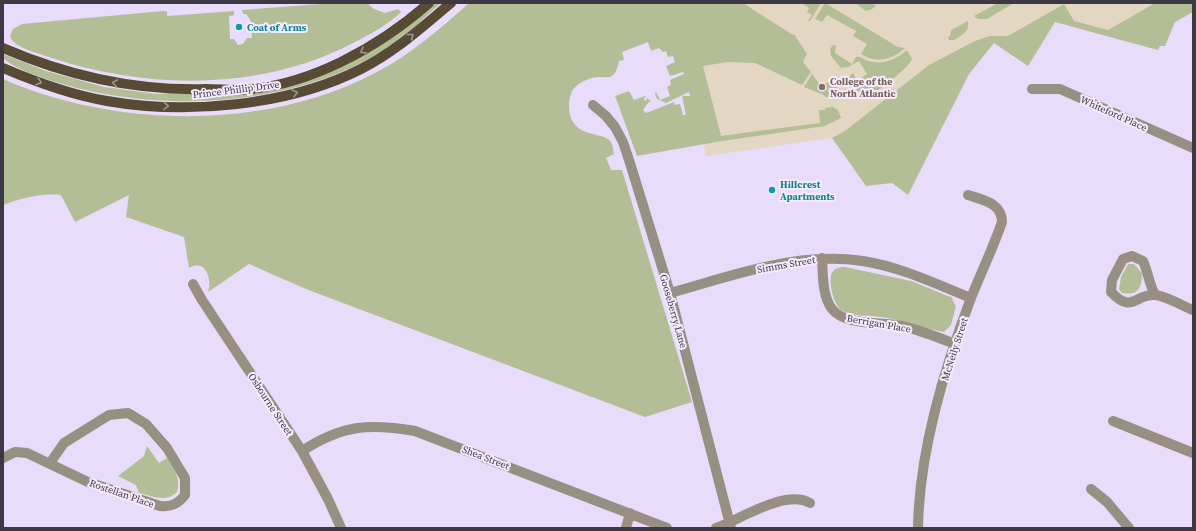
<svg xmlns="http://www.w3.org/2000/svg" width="1196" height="531" font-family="'Source Serif 4',serif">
<rect width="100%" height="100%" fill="#e9dbfa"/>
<path fill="#e3d7c3" d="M 698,3 L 1191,3 L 1169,20 L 1158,50 L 1055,22 L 1028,66 L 994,43 L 969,74 L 881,122 L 832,138 L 706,156 L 703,141 Z"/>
<path fill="#b3be97" d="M 334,3 L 367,3 L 374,9 L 385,13 L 398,9 L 401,12 C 388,25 370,34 355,42 C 263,91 149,90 52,58 C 41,54 13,48 10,36 L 13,29 L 22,24 L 163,11 L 167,11 L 167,16 L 234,11 L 234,15 L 229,16 L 230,39 L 234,39 L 238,45 L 243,44 L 247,38 L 252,38 L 250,19 L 246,14 L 243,14 L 242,10 Z
M 433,3 L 441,3 C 424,17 409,34 391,46 C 304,103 181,113 81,89 C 61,84 18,72 3,58 L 3,54 L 46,71 L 104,87 L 156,94 L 212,93 L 323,72 Z
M 469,3 L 743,3 L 793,35 L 794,34 L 807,54 L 803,62 L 811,72 L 802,85 L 755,63 L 728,62 L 703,66 L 721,136 L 820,123 L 819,110 L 825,110 L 825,108 L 833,107 L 838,110 L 841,118 L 825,126 L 722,141 L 637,156 L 615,96 L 629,91 L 634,100 L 645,96 L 646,97 L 644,98 L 644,100 L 646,101 L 647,98 L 651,101 L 648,103 L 643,110 L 646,113 L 674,102 L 675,105 L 680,104 L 683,115 L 686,115 L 682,96 L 690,96 L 689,92 L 666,103 L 657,99 L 655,94 L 656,92 L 660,100 L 670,96 L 667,87 L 671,85 L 670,80 L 684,74 L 683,72 L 670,76 L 666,66 L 675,62 L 673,56 L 668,57 L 666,51 L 663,52 L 659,48 L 651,51 L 648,42 L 622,52 L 624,60 L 619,61 C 614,85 606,74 592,78 C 584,80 573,86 571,94 C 566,109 570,127 586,132 C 593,135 603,135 609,140 C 613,143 613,150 614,154 L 606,158 L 611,170 L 622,170 L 692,402 L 645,417 L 306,289 L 249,264 L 208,292 C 213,278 204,258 189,268 L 184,237 L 126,217 L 129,195 L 75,222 L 61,195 C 40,193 23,198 3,205 L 3,79 C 114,128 266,131 375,73 C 410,55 440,29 469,3 Z
M 801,3 L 821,3 L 810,21 L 808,21 L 812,15 L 807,12 L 809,8 Z
M 825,3 L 898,47 L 905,48 C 892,60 876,64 861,54 L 867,44 L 853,36 L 856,31 L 827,15 L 822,22 L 815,19 Z
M 855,3 L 871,3 L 876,6 L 872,9 L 866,11 Z
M 998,3 L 1014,3 L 987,19 L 978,19 L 974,16 Z
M 1155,3 L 1193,3 L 1193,12 L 1175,22 L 1165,46 L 1160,46 L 1158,50 L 1055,22 L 1028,66 L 994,43 L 969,74 L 908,195 L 892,183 L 866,186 L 832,138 L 845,131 L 929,65 L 975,41 L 990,36 L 1008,36 L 1064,4 L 1074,21 L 1108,30 Z
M 968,21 C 970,32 962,35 954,40 L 949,40 L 948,37 L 950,36 L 951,30 Z
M 833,45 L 836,46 L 835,53 L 852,64 L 856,57 C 861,56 864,60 868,61 C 884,65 895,60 907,50 L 912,59 C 910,66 882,89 874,92 C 867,94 859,93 854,88 C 851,84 849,81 849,77 L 853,73 L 857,81 L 867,74 L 859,61 L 848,67 L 841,68 L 831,56 L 830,49 Z
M 812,74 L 821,86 L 830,81 L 842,92 L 844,98 L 825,97 L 824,95 L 804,87 Z
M 1128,264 L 1134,264 L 1142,273 C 1142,288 1138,296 1122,293 L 1119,289 L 1121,277 Z
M 845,267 L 911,281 L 953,298 L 952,299 L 956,306 L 951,325 L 944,332 C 922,328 903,320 881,317 C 870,315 851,317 841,310 C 834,305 829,285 831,276 C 832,269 838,267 845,267 Z
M 147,446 L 159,463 L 167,458 C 174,469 181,478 177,492 C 166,503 152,496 139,493 L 136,485 L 118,476 L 144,456 Z"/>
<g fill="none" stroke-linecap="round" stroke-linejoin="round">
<path stroke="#968f82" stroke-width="10" d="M 1032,89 L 1060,89 L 1193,148
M 593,105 L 606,116 L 615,127 L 623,142 L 630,163 L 670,293 L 731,528
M 822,258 C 823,274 822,296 832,309 C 845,326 883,322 902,326 C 920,330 937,337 955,344
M 193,284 L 202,300 L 302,451 L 328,499 L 341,528
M 670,293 C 732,276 797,251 863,261 C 901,267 936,284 971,298
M 1155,295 C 1149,284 1148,272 1143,261 L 1132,256 L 1123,259 L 1112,280 L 1111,292 C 1133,315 1135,293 1155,295 C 1166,296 1183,306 1193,310
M 1113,421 L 1193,453
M 302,451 C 342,425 369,423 415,431 L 667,528
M 3,458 L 15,452 L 27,453 L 88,482 L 160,506 C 171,507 178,504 185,495 L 185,478 L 167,448 L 146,424 L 128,413 L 109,415 L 64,443 L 50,463
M 1091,489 L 1107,502 L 1129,528
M 626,528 L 630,513
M 716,528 C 741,519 785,489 810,503
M 918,528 C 919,451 944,369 971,298 C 981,273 993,248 1002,222 C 1002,203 983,200 968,195"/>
<path stroke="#584b35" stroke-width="10" d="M 3,48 C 68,76 135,91 206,89 C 217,89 228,90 239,90 C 308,87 379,47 429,3
M 3,68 C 36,82 71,95 107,101 C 187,115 288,106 361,69 C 395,52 422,27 451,3"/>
</g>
<defs><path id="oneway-chevron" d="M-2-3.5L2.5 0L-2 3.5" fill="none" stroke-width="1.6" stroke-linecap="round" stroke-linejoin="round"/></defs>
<g stroke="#9e938f">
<use href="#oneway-chevron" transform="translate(411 36) rotate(-39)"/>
<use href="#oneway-chevron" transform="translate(363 51) rotate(151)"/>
<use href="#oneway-chevron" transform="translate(39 82) rotate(19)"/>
<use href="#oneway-chevron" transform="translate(115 83) rotate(-170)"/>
<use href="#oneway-chevron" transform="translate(295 93) rotate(-14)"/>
<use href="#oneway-chevron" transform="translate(166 106) rotate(2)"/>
</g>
<g fill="#0f9aa8" stroke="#f4ebfe" stroke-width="1.5">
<circle cx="239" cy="27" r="4"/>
<circle cx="772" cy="190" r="4"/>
</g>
<circle fill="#8d6e63" stroke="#f4ebfe" stroke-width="1.5" cx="822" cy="87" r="4"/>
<g text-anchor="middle" stroke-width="4" stroke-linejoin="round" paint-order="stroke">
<g font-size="10" font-weight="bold" fill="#0d838f" stroke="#f4ebfe" text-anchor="start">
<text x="247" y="31">Coat of Arms</text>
<text x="780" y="188">Hillcrest<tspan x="780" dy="12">Apartments</tspan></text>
</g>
<g font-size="10" font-weight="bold" fill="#785e54" stroke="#f4ebfe" text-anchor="start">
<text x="830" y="85">College of the<tspan x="830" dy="12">North Atlantic</tspan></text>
</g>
<g font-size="10" fill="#3e3844" stroke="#f4ebfe">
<text transform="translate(236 89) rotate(-7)" y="4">Prince Phillip Drive</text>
<text transform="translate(1114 113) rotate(24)" y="4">Whiteford Place</text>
<text transform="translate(786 264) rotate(-10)" y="4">Simms Street</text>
<text transform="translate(674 311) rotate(74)" y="4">Gooseberry Lane</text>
<text transform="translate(879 323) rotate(10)" y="4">Berrigan Place</text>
<text transform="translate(954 349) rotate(-72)" y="4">McNeily Street</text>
<text transform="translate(271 404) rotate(57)" y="4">Osbourne Street</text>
<text transform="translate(486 457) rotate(21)" y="4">Shea Street</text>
<text transform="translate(122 493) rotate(19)" y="4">Rostellan Place</text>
</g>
</g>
<rect width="1196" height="531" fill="none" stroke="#3e3844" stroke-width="8"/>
</svg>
